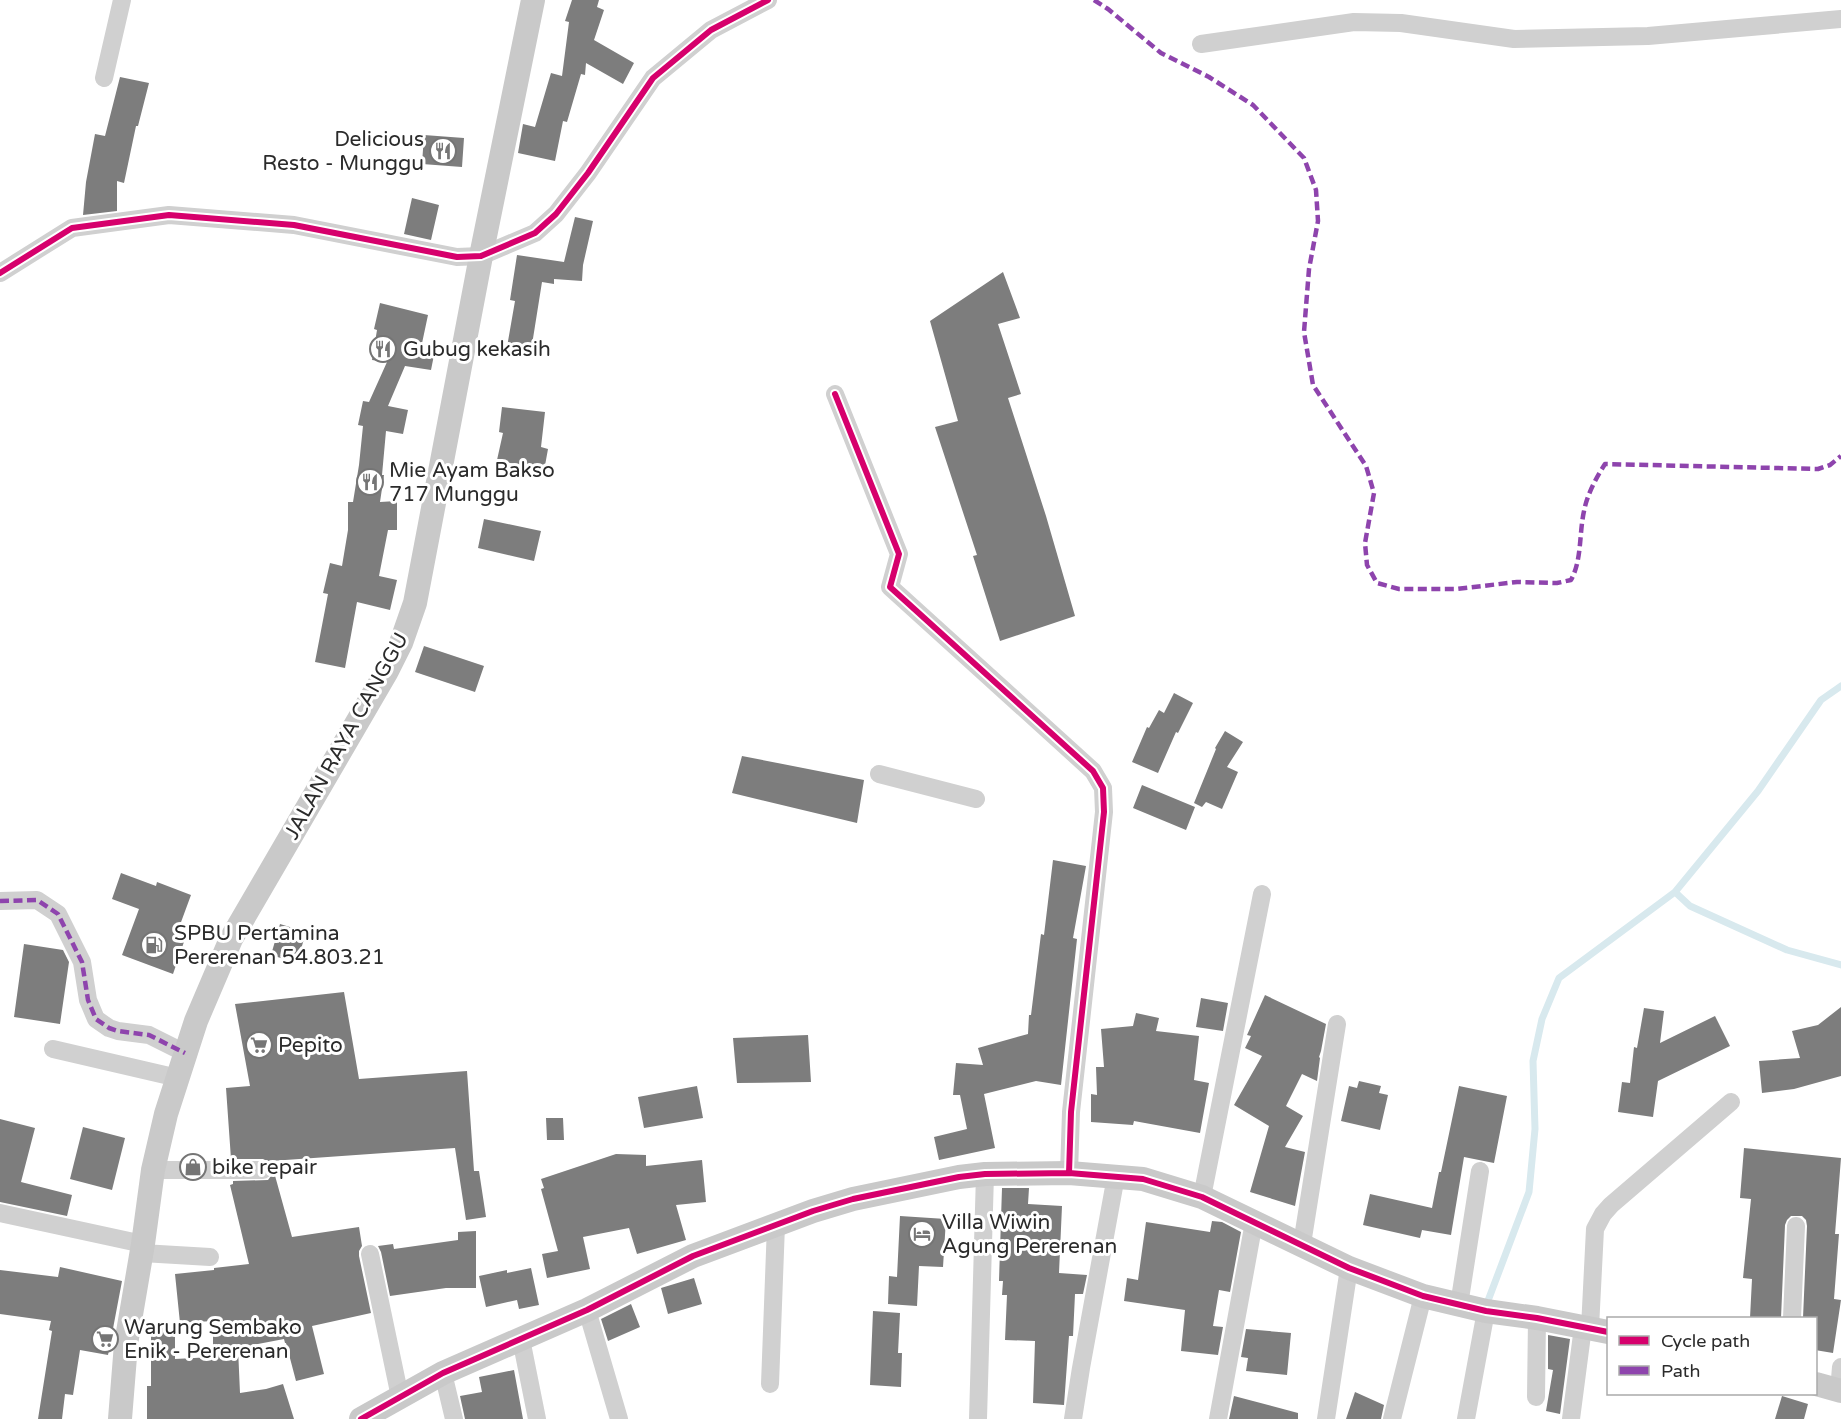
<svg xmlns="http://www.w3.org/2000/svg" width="1841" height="1419" font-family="'Varela Round',sans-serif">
<rect width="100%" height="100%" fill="#fff"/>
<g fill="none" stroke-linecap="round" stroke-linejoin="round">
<path stroke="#d8e9ee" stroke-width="7" d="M 1675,892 L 1690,906 L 1787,950 L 1841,965
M 1486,1306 L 1529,1192 L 1535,1129 L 1533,1061 L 1542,1019 L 1559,978 L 1675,892 L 1758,791 L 1821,700 L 1841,686"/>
</g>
<path fill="#7d7d7d" d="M 572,0 L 599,0 L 597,7 L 604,10 L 594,40 L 634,63 L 623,84 L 586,63 L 585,75 L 581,74 L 567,122 L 563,121 L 555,161 L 518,153 L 523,124 L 535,127 L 551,73 L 562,76 L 569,22 L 565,21 Z
M 120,77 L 149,83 L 138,126 L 136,126 L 124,183 L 117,181 L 117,211 L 83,215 L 86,182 L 95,134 L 105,136 Z
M 424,135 L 464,138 L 462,167 L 422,164 Z
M 412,198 L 439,205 L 431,240 L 404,234 Z
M 575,217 L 593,221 L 583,265 L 582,281 L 554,279 L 554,284 L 542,282 L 531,351 L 507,347 L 515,301 L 510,300 L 517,255 L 564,262 Z
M 1003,272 L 1020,318 L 998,324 L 1021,394 L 1008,398 L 1046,516 L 1075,616 L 1000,641 L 973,556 L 977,555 L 935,427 L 958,421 L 930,321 Z
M 380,303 L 428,315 L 421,348 L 435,350 L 431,370 L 405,366 L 388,406 L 408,410 L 403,434 L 386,431 L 382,475 L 384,475 L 380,502 L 397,501 L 397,530 L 388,530 L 379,576 L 397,580 L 390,610 L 357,602 L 345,668 L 315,662 L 328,594 L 323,593 L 330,563 L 342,566 L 348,530 L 348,502 L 353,502 L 359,465 L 363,426 L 358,425 L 363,401 L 369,402 L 387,362 L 372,360 L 377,330 L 374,329 Z
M 502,407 L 545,412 L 541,447 L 548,449 L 544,471 L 497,460 L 503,433 L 499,432 Z
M 484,519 L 541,531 L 534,561 L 478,548 Z
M 424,646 L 484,666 L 475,692 L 415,672 Z
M 1174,693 L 1193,703 L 1178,733 L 1176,732 L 1158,773 L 1132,762 L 1147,727 L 1149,728 L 1159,710 L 1164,713 Z
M 1225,731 L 1243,742 L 1227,767 L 1238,772 L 1222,809 L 1206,802 L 1202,807 L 1194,803 L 1216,749 L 1215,748 Z
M 742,756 L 864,780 L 857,823 L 732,793 Z
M 1142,785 L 1195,807 L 1186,830 L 1133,808 Z
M 1053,860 L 1086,866 L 1073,938 L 1077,939 L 1061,1085 L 1036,1081 L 984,1094 L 995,1148 L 939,1160 L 934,1137 L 967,1129 L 960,1095 L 953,1095 L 956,1063 L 983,1065 L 978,1048 L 1028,1034 L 1029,1015 L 1031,1015 L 1041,934 L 1044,935 Z
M 121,873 L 156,886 L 157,882 L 191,895 L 177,933 L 186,936 L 173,974 L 122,955 L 139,909 L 112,899 Z
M 280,924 L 306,932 L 297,963 L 271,955 Z
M 24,944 L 63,950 L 69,962 L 60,1024 L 14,1017 Z
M 344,992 L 359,1079 L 467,1071 L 474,1171 L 479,1171 L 486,1217 L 466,1220 L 455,1148 L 271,1161 L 271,1163 L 263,1159 L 231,1159 L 226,1088 L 250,1086 L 235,1004 Z
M 1265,995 L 1326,1024 L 1321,1051 L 1319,1057 L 1320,1058 L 1317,1081 L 1302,1074 L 1286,1106 L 1303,1116 L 1285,1147 L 1305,1152 L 1295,1206 L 1250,1192 L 1269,1126 L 1234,1105 L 1262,1056 L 1245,1048 L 1251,1036 L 1247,1035 Z
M 1201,998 L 1228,1003 L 1223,1031 L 1196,1027 Z
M 1841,1007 L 1841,1076 L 1794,1089 L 1762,1093 L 1759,1061 L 1800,1058 L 1792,1031 L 1818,1025 Z
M 1644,1008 L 1664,1011 L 1660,1043 L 1715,1016 L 1730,1046 L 1658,1081 L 1653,1117 L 1618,1112 L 1622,1082 L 1630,1083 L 1634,1047 L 1637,1048 Z
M 1136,1013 L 1159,1018 L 1156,1031 L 1199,1036 L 1194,1080 L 1209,1083 L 1200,1133 L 1134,1121 L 1133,1125 L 1091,1122 L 1091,1094 L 1097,1095 L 1096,1067 L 1104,1067 L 1101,1029 L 1133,1026 Z
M 808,1035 L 811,1082 L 737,1083 L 733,1038 Z
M 1359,1081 L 1381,1086 L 1379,1093 L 1388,1095 L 1380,1130 L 1341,1121 L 1349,1086 L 1357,1088 Z
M 697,1086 L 703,1118 L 644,1128 L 638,1097 Z
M 1459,1086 L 1507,1096 L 1494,1163 L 1464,1157 L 1451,1235 L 1422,1230 L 1420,1238 L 1363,1225 L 1370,1194 L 1432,1208 L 1439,1172 L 1441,1172 Z
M 546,1118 L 563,1118 L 564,1140 L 547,1140 Z
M 0,1119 L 35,1128 L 21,1182 L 72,1195 L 67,1216 L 0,1202 Z
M 83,1127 L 125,1138 L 112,1190 L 70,1179 Z
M 1744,1148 L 1841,1158 L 1835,1234 L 1839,1234 L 1834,1299 L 1841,1300 L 1833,1353 L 1815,1350 L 1815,1318 L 1803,1318 L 1807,1226 L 1806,1220 L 1802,1216 L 1791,1216 L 1787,1220 L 1785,1225 L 1781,1318 L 1750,1318 L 1752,1279 L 1743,1278 L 1751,1199 L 1740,1198 Z
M 616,1154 L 646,1155 L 646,1166 L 702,1160 L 706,1202 L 676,1205 L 686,1240 L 637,1254 L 629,1228 L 583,1237 L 590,1269 L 547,1278 L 542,1254 L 558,1251 L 541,1189 L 544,1188 L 541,1179 Z
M 274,1172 L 292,1237 L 359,1227 L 362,1246 L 359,1251 L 359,1256 L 371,1313 L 312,1326 L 324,1374 L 296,1381 L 286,1343 L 285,1343 L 284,1339 L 238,1348 L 240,1393 L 266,1389 L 283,1384 L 294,1419 L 147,1419 L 147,1386 L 151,1386 L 151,1328 L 175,1328 L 175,1359 L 213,1357 L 213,1321 L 180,1323 L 175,1274 L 214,1270 L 214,1268 L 249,1264 L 230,1185 L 233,1184 L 233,1181 L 268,1180 Z
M 1002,1188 L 1029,1188 L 1028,1204 L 1062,1206 L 1059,1273 L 1087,1275 L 1083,1294 L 1075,1294 L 1073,1336 L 1069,1336 L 1064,1405 L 1033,1403 L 1035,1341 L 1005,1340 L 1007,1295 L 1002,1295 L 1003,1281 L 999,1281 Z
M 900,1216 L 946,1219 L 943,1267 L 919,1266 L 917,1306 L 888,1304 L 889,1276 L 897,1277 Z
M 1212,1221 L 1222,1222 L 1241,1232 L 1230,1292 L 1219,1290 L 1213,1326 L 1223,1327 L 1218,1355 L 1181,1351 L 1185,1310 L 1124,1301 L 1127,1278 L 1138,1280 L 1146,1222 L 1210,1232 Z
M 476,1231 L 476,1288 L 446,1288 L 390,1296 L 381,1252 L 378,1246 L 393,1244 L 394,1249 L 458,1240 L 458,1232 Z
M 60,1267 L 122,1281 L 108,1355 L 80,1350 L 73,1395 L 65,1394 L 62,1419 L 38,1419 L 52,1331 L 49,1330 L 51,1321 L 0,1314 L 0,1270 L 58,1277 Z
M 531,1268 L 539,1305 L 519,1309 L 517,1300 L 486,1307 L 479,1276 L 507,1270 L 507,1273 Z
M 694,1278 L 702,1304 L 668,1314 L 661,1288 Z
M 631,1304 L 640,1327 L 608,1341 L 601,1319 Z
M 873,1311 L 900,1313 L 898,1353 L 902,1353 L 901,1387 L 870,1385 Z
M 1246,1329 L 1291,1333 L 1287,1375 L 1246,1371 L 1248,1358 L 1241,1357 Z
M 1548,1335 L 1570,1339 L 1560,1414 L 1546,1411 L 1553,1370 L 1548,1369 Z
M 514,1370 L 523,1419 L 465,1419 L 460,1396 L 482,1392 L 479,1377 Z
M 1355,1392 L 1384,1405 L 1381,1419 L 1346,1419 Z
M 1234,1396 L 1298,1413 L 1298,1419 L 1229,1419 Z
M 1782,1396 L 1808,1404 L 1804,1419 L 1775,1419 Z"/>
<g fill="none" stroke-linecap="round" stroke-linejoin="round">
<path stroke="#d0d0d0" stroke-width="18" d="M 1201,44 L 1354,22 L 1401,23 L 1514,39 L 1648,36 L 1841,19
M 104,78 L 122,0
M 0,273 L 72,228 L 169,215 L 294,225 L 457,257 L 481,256 L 535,233 L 556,214 L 588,173 L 653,78 L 711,30 L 768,0
M 835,394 L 899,554 L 890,587 L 1093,771 L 1103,788 L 1104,812 L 1071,1112 L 1069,1173
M 879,774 L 976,799
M 0,901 L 37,900 L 58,914 L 82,962 L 88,1000 L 96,1019 L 109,1028 L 118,1031 L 149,1035 L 185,1053
M 53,1049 L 178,1078
M 153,1170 L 263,1170
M 1202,1197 L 1262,894
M 0,1213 L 143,1244
M 1302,1244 L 1337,1024
M 142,1253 L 210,1257
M 370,1254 L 400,1397
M 1459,1305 L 1480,1171
M 587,1310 L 619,1419
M 1792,1318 L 1796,1226
M 1590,1328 L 1595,1229 L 1603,1214 L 1611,1205 L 1731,1102
M 521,1339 L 537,1419
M 443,1373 L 454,1419
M 770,1384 L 776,1225
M 1839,1391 L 1841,1367
M 1536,1397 L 1537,1318
M 978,1419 L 985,1174
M 1073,1419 L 1081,1368 L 1116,1176
M 1218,1419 L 1254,1222
M 1326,1419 L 1349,1268
M 1392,1419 L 1423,1296
M 1466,1419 L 1486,1311
M 1571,1419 L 1583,1327"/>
<path stroke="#c9c9c9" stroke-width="24" d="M 1816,1384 L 1841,1391
M 120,1419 L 126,1344 L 143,1244 L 153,1170 L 166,1114 L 196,1021 L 231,939 L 387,671 L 401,643 L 415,603 L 481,256 L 533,0
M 361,1419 L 443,1373 L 587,1310 L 693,1256 L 813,1211 L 853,1199 L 959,1177 L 985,1174 L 1069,1173 L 1143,1179 L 1202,1197 L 1349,1268 L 1423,1296 L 1486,1311 L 1537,1318 L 1608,1332"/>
<path stroke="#8e44ad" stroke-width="4.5" stroke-dasharray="9 4.5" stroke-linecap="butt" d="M 1094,0 L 1108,9 L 1161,53 L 1209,77 L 1253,105 L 1304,158 L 1316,190 L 1318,221 L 1309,269 L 1304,332 L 1313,385 L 1366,466 L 1374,493 L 1365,543 L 1367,565 L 1377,583 L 1399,589 L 1456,589 L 1517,582 L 1557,583 L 1571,580 C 1582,560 1579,534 1584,511 C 1587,495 1596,478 1605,464 L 1818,469 L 1830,465 L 1841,456
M 0,901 L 37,900 L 58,914 L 82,962 L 88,1000 L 96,1019 L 109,1028 L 118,1031 L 149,1035 L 185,1053"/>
<defs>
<path id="cycleway" d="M 0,273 L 72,228 L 169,215 L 294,225 L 457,257 L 481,256 L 535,233 L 556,214 L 588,173 L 653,78 L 711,30 L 768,0
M 835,394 L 899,554 L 890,587 L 1093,771 L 1103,788 L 1104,812 L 1071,1112 L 1069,1173
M 361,1419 L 443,1373 L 587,1310 L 693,1256 L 813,1211 L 853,1199 L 959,1177 L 985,1174 L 1069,1173 L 1143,1179 L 1202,1197 L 1349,1268 L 1423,1296 L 1486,1311 L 1537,1318 L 1608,1332"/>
</defs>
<use href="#cycleway" stroke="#fff" stroke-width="10"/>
<use href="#cycleway" stroke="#d6006c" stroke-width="6"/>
</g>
<defs>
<symbol id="restaurant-ring" viewBox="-11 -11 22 22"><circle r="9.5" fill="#fff" stroke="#757575" stroke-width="1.5"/><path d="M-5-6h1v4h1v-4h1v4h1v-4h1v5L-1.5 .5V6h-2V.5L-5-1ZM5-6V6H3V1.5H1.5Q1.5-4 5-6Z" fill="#757575"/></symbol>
<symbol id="fuel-ring" viewBox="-11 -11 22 22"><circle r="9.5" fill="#fff" stroke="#757575" stroke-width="1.5"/><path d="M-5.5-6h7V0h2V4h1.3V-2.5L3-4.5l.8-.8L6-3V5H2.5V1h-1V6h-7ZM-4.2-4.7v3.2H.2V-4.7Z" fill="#757575"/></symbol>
<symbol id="supermarket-ring" viewBox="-11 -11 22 22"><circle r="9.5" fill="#fff" stroke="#757575" stroke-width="1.5"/><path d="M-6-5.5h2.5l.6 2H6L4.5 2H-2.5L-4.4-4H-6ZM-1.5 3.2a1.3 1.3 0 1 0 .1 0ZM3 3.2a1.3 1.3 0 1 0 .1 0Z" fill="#757575"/></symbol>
<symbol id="shop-ring" viewBox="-11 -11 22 22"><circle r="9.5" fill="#fff" stroke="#757575" stroke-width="1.5"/><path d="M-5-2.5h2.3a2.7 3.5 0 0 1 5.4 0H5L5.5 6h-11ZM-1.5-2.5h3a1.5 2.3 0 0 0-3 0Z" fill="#757575"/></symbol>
<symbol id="hotel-ring" viewBox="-11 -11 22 22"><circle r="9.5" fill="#fff" stroke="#757575" stroke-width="1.5"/><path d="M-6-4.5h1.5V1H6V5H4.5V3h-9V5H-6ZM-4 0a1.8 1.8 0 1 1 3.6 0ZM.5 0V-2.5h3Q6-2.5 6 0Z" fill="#757575"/></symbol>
</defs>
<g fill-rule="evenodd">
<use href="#restaurant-ring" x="428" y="136" width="30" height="30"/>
<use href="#restaurant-ring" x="368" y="334" width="30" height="30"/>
<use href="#restaurant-ring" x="355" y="467" width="30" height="30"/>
<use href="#fuel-ring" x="139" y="930" width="30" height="30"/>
<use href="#supermarket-ring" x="244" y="1030" width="30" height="30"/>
<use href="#shop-ring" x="178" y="1152" width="30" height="30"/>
<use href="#hotel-ring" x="907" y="1219" width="30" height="30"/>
<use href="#supermarket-ring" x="90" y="1324" width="30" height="30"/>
</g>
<g text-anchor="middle" stroke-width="6" stroke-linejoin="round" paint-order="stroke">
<g font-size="21" fill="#2b2b2b" stroke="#fff" text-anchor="start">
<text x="424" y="146" text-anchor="end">Delicious<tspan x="424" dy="24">Resto - Munggu</tspan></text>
<text x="403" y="356">Gubug kekasih</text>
<text x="389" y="477">Mie Ayam Bakso<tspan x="389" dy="24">717 Munggu</tspan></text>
<text x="174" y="940">SPBU Pertamina<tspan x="174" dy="24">Pererenan 54.803.21</tspan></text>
<text x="278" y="1052">Pepito</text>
<text x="212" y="1174">bike repair</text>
<text x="942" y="1229">Villa Wiwin<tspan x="942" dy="24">Agung Pererenan</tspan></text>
<text x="124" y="1334">Warung Sembako<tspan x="124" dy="24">Enik - Pererenan</tspan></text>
</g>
<g font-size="21" fill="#2b2b2b" stroke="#fff">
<text transform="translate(346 736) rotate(-61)" y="7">JALAN RAYA CANGGU</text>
</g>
</g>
<rect x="1607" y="1317" width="210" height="78" fill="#ffffff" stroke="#aaaaaa" stroke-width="1.5"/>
<rect x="1619" y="1336" width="30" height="9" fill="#d6006c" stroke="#aaaaaa" stroke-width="1.5"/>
<text x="1661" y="1347" font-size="18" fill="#2b2b2b">Cycle path</text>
<rect x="1619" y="1366" width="30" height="9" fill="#8e44ad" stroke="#aaaaaa" stroke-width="1.5"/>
<text x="1661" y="1377" font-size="18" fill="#2b2b2b">Path</text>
</svg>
